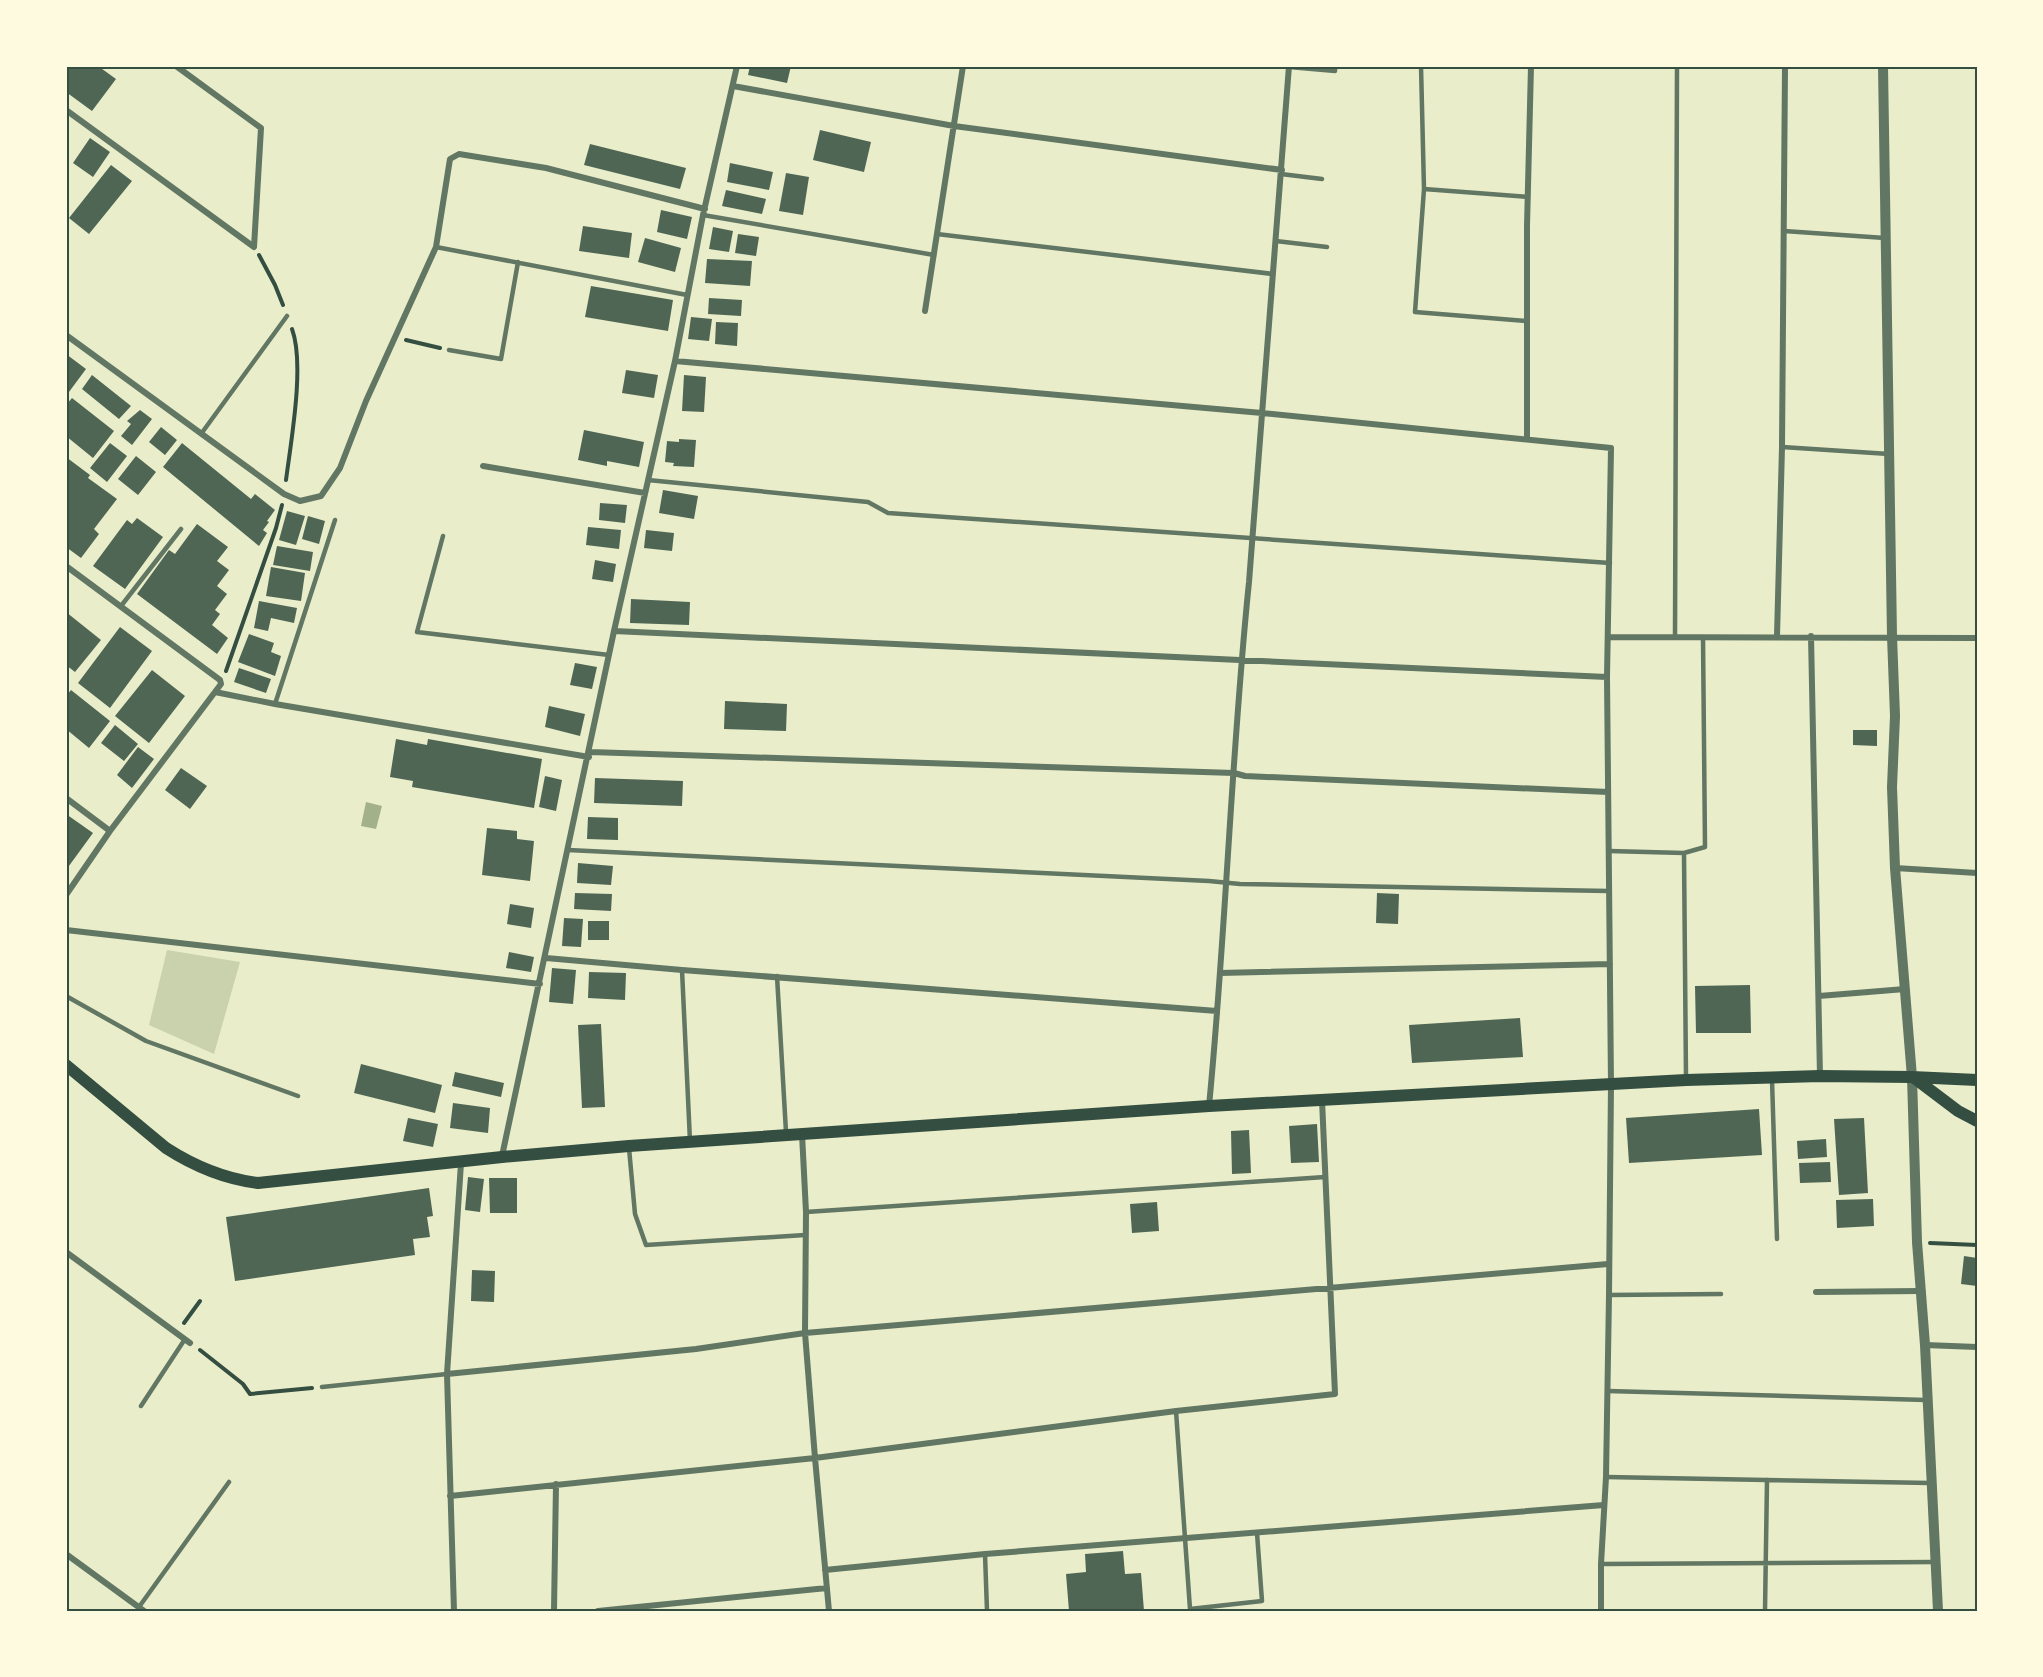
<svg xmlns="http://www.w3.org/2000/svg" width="2043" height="1677" font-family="'Roboto Condensed',sans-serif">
<rect width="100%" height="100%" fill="#e9edc9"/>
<path fill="#cad2ad" d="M 167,950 L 240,962 L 214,1054 L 149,1025 Z"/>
<path fill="#a3b18a" d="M 366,802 L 382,806 L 376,829 L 361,826 Z"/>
<path fill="#4f6655" d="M 66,66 L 98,66 L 116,79 L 92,111 L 66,92 Z
M 750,66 L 791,66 L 787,83 L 748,75 Z
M 820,130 L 871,142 L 864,172 L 813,160 Z
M 90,138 L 110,152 L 93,177 L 73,163 Z
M 590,144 L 686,168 L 680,189 L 584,165 Z
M 730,163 L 773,172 L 769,190 L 727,182 Z
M 111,165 L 132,181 L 89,234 L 69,218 Z
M 786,173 L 809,177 L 803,215 L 779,211 Z
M 726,190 L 766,199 L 762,214 L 722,206 Z
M 661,210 L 692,217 L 687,239 L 657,232 Z
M 583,226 L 632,233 L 629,258 L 579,251 Z
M 713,227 L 733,231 L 729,252 L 709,249 Z
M 738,234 L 759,237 L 756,256 L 735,253 Z
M 645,238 L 681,248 L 675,272 L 638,262 Z
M 707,259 L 752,261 L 750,286 L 705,283 Z
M 591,286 L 673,300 L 668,331 L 585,317 Z
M 709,298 L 742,300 L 741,316 L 708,314 Z
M 691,317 L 712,319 L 709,341 L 688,339 Z
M 716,322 L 738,323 L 737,346 L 715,344 Z
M 66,354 L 86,369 L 66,396 Z
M 626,370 L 658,375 L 654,398 L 622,393 Z
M 92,375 L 131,406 L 119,419 L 82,389 Z
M 684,375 L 706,377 L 704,412 L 682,411 Z
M 72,398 L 114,431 L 93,458 L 66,436 L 66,405 Z
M 140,410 L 152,419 L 132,445 L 121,436 L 131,424 L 127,421 Z
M 161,427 L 177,440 L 165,455 L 149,442 Z
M 584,430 L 644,442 L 639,467 L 607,461 L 607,466 L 578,460 Z
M 679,439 L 696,440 L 694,467 L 673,466 L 674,463 L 665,462 L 667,441 L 679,442 Z
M 110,443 L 127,456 L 107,482 L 90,468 Z
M 182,443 L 251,499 L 255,494 L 275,510 L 267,521 L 269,522 L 263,530 L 267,533 L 259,546 L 163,467 Z
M 136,456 L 156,472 L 138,495 L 118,479 Z
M 66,457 L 90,475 L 88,478 L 117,499 L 94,529 L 99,534 L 81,558 L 66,547 L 66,507 L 69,503 L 66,501 Z
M 663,490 L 698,496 L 694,519 L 659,513 Z
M 600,503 L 627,505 L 625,523 L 599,520 Z
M 287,511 L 305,516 L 296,545 L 279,540 Z
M 308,516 L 325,521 L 319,544 L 302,539 Z
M 137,518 L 163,537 L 125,589 L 93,566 L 127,520 L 132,524 Z
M 197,524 L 228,547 L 217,561 L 229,570 L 217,586 L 227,594 L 215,610 L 220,614 L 212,625 L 228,638 L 217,654 L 137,594 L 169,550 L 175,554 Z
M 588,527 L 621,530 L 619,549 L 586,545 Z
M 646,530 L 674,533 L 672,551 L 644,548 Z
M 277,546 L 313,552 L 310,571 L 273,565 Z
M 595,560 L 616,564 L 613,582 L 592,579 Z
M 271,567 L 305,573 L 301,601 L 266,596 Z
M 631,599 L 690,602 L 689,625 L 630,623 Z
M 259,601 L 297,608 L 294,623 L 271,618 L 268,631 L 254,628 Z
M 66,612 L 101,640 L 75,672 L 66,665 Z
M 120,627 L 152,651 L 110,708 L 78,683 Z
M 249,634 L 274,643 L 271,652 L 281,656 L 275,676 L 238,662 Z
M 575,663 L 597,667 L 592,689 L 570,685 Z
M 239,668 L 271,679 L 266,693 L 234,682 Z
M 152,670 L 185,696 L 149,743 L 115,716 Z
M 71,690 L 110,721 L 89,748 L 66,729 L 66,696 Z
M 725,701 L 787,704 L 786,731 L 724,729 Z
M 549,706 L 585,714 L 580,736 L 545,727 Z
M 115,725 L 138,744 L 124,761 L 101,743 Z
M 1853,730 L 1877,730 L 1877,746 L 1853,745 Z
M 396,739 L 427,745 L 428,739 L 542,759 L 534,808 L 412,787 L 413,781 L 390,777 Z
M 138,747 L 154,759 L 132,788 L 117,775 Z
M 181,768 L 207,786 L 190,809 L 165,790 Z
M 545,776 L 562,780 L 556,811 L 539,807 Z
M 595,778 L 683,781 L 682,806 L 594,803 Z
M 66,814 L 93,833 L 66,870 Z
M 588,817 L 618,818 L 618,840 L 587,839 Z
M 487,828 L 517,831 L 517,839 L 534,841 L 530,881 L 482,875 Z
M 578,863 L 613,866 L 611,885 L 577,883 Z
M 575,893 L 612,894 L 611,911 L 574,909 Z
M 1377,893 L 1399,894 L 1398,924 L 1376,923 Z
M 510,904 L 534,908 L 531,928 L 507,924 Z
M 564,918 L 583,919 L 581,947 L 562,946 Z
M 588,921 L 609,921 L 609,940 L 588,940 Z
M 509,952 L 534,957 L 531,972 L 506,968 Z
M 552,968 L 576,970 L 573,1004 L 549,1002 Z
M 589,972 L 626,973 L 625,1000 L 588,998 Z
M 1750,985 L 1751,1033 L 1696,1033 L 1695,986 Z
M 1520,1018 L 1523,1057 L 1412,1063 L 1409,1025 Z
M 601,1024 L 605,1107 L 582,1108 L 578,1025 Z
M 361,1064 L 442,1085 L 435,1113 L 354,1093 Z
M 455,1072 L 504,1083 L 501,1097 L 452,1086 Z
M 453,1103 L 490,1108 L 488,1133 L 450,1128 Z
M 1759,1109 L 1762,1155 L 1629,1163 L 1626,1118 Z
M 408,1118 L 438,1124 L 433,1147 L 403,1141 Z
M 1864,1118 L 1868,1193 L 1839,1195 L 1834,1119 Z
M 1317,1124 L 1319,1162 L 1291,1163 L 1289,1126 Z
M 1249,1130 L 1251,1173 L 1232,1174 L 1231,1131 Z
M 1826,1139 L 1827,1157 L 1798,1159 L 1797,1141 Z
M 1830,1162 L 1831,1182 L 1800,1183 L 1799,1163 Z
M 468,1177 L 484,1179 L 480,1212 L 465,1210 Z
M 489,1178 L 517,1178 L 517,1213 L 490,1213 Z
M 429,1188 L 433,1216 L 427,1217 L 430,1237 L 413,1239 L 415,1255 L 235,1281 L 226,1217 Z
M 1873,1199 L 1874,1226 L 1837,1228 L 1836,1200 Z
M 1157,1202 L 1159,1231 L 1132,1233 L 1130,1204 Z
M 1964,1256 L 1977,1258 L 1977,1286 L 1961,1284 Z
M 472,1270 L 495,1271 L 494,1302 L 471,1301 Z
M 1123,1551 L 1125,1574 L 1141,1573 L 1144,1611 L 1069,1611 L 1066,1574 L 1086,1572 L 1085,1554 Z"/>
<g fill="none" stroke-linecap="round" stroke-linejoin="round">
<path stroke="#344e41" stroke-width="4" d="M 259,255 L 275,285 L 283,305
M 406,340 L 440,348
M 286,480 C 291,441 305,364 292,329
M 226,671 L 276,528 L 282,505
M 1930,1243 L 1977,1245
M 184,1323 L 200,1301
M 200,1350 L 243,1384 L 250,1394 L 312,1388"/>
<path stroke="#617663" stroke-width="4.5" d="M 1421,66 L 1424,189 L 1415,312 L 1527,321
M 1289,67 L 1335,71 L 1335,66
M 1281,174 L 1322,179
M 1424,189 L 1528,197
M 703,215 L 934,255
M 1784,231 L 1885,238
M 937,234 L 1273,274
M 1276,241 L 1327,247
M 436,247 L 687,295
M 449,350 L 501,359 L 518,262
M 201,434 L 287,316
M 1782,447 L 1889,454
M 648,480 L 868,502 L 888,513 L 1610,563
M 443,536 L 417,632 L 609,655
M 121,606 L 181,529
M 1675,637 L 1677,66
M 275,704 L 335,520
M 568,850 L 1209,881 L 1240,884 L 1609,891
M 1609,851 L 1684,853 L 1705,847 L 1703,637
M 1684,853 L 1686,1078
M 682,970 L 690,1141
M 777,976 L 786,1132
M 66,996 L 146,1041 L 298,1096
M 1772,1080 L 1777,1239
M 629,1148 L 635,1214 L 646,1245 L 805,1235
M 806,1212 L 1325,1177
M 1609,1295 L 1721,1294
M 322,1387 L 447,1374
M 1608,1391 L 1926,1400
M 141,1406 L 185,1339
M 1176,1411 L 1190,1609 L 1262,1601 L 1257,1533
M 1606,1477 L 1930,1483
M 985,1554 L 987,1611
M 1601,1564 L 1934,1562
M 139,1607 L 229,1482
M 1765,1611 L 1767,1480"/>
<path stroke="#617663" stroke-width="6" d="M 733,86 L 954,126 L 1282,170
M 66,110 L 254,247 L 261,128 L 176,66
M 925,311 L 963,66
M 66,335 L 284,494 L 300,501 L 321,496 L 340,468 L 366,401 L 436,247 L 450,159 L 459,154 L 546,168 L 705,209
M 675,361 L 1262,413 L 1611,448 L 1607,677 L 1611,1084 L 1609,1295 L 1606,1477 L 1601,1564 L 1601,1611
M 1527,438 L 1527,226 L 1531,66
M 483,466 L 645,493
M 66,566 L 220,680 L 221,684 L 110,831 L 66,895
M 614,631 L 1607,677
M 1777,636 L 1782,447 L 1785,66
M 1811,636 L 1820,1076
M 1609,637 L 1977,638
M 215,692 L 275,704 L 589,757
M 590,752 L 1234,773 L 1245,776 L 1608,792
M 66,798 L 110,831
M 1895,868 L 1977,873
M 66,930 L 540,984
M 546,958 L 682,970 L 1217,1011
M 1220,973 L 1610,964
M 1819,996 L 1905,989
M 1209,1106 C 1226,932 1231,756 1249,582 L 1289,66
M 802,1134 L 806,1212 L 805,1333 L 815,1458 L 829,1611
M 502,1156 L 614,631 L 675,361 L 703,215 L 737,66
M 66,1252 L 190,1343
M 1816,1292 L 1921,1291
M 1925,1345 L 1977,1347
M 447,1374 L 696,1349 L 805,1333 L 1608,1264
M 450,1496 L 815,1458 L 1176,1411 L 1335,1394 L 1322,1100
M 66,1554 L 144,1611
M 825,1570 L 985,1554 L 1604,1505
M 454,1611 L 447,1374 L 461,1163
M 554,1611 L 556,1484
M 598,1611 L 827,1588"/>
<path stroke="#617663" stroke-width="10" d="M 1883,66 L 1892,636 L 1895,716 L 1892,787 L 1895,868 L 1912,1077 L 1917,1242 L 1925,1345 L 1938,1611"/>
<path stroke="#344e41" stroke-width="12" d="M 66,1065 L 166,1148 C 194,1166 225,1179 258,1183 L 502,1157 L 629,1146 L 1209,1106 L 1686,1080 L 1820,1076 L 1912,1077 L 1977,1080
M 1913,1077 L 1958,1111 L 1977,1121"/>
</g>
<rect width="2043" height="1677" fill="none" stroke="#fefae0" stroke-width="135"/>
<rect x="68" y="68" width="1908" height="1542" fill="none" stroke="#344e41" stroke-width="2"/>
</svg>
